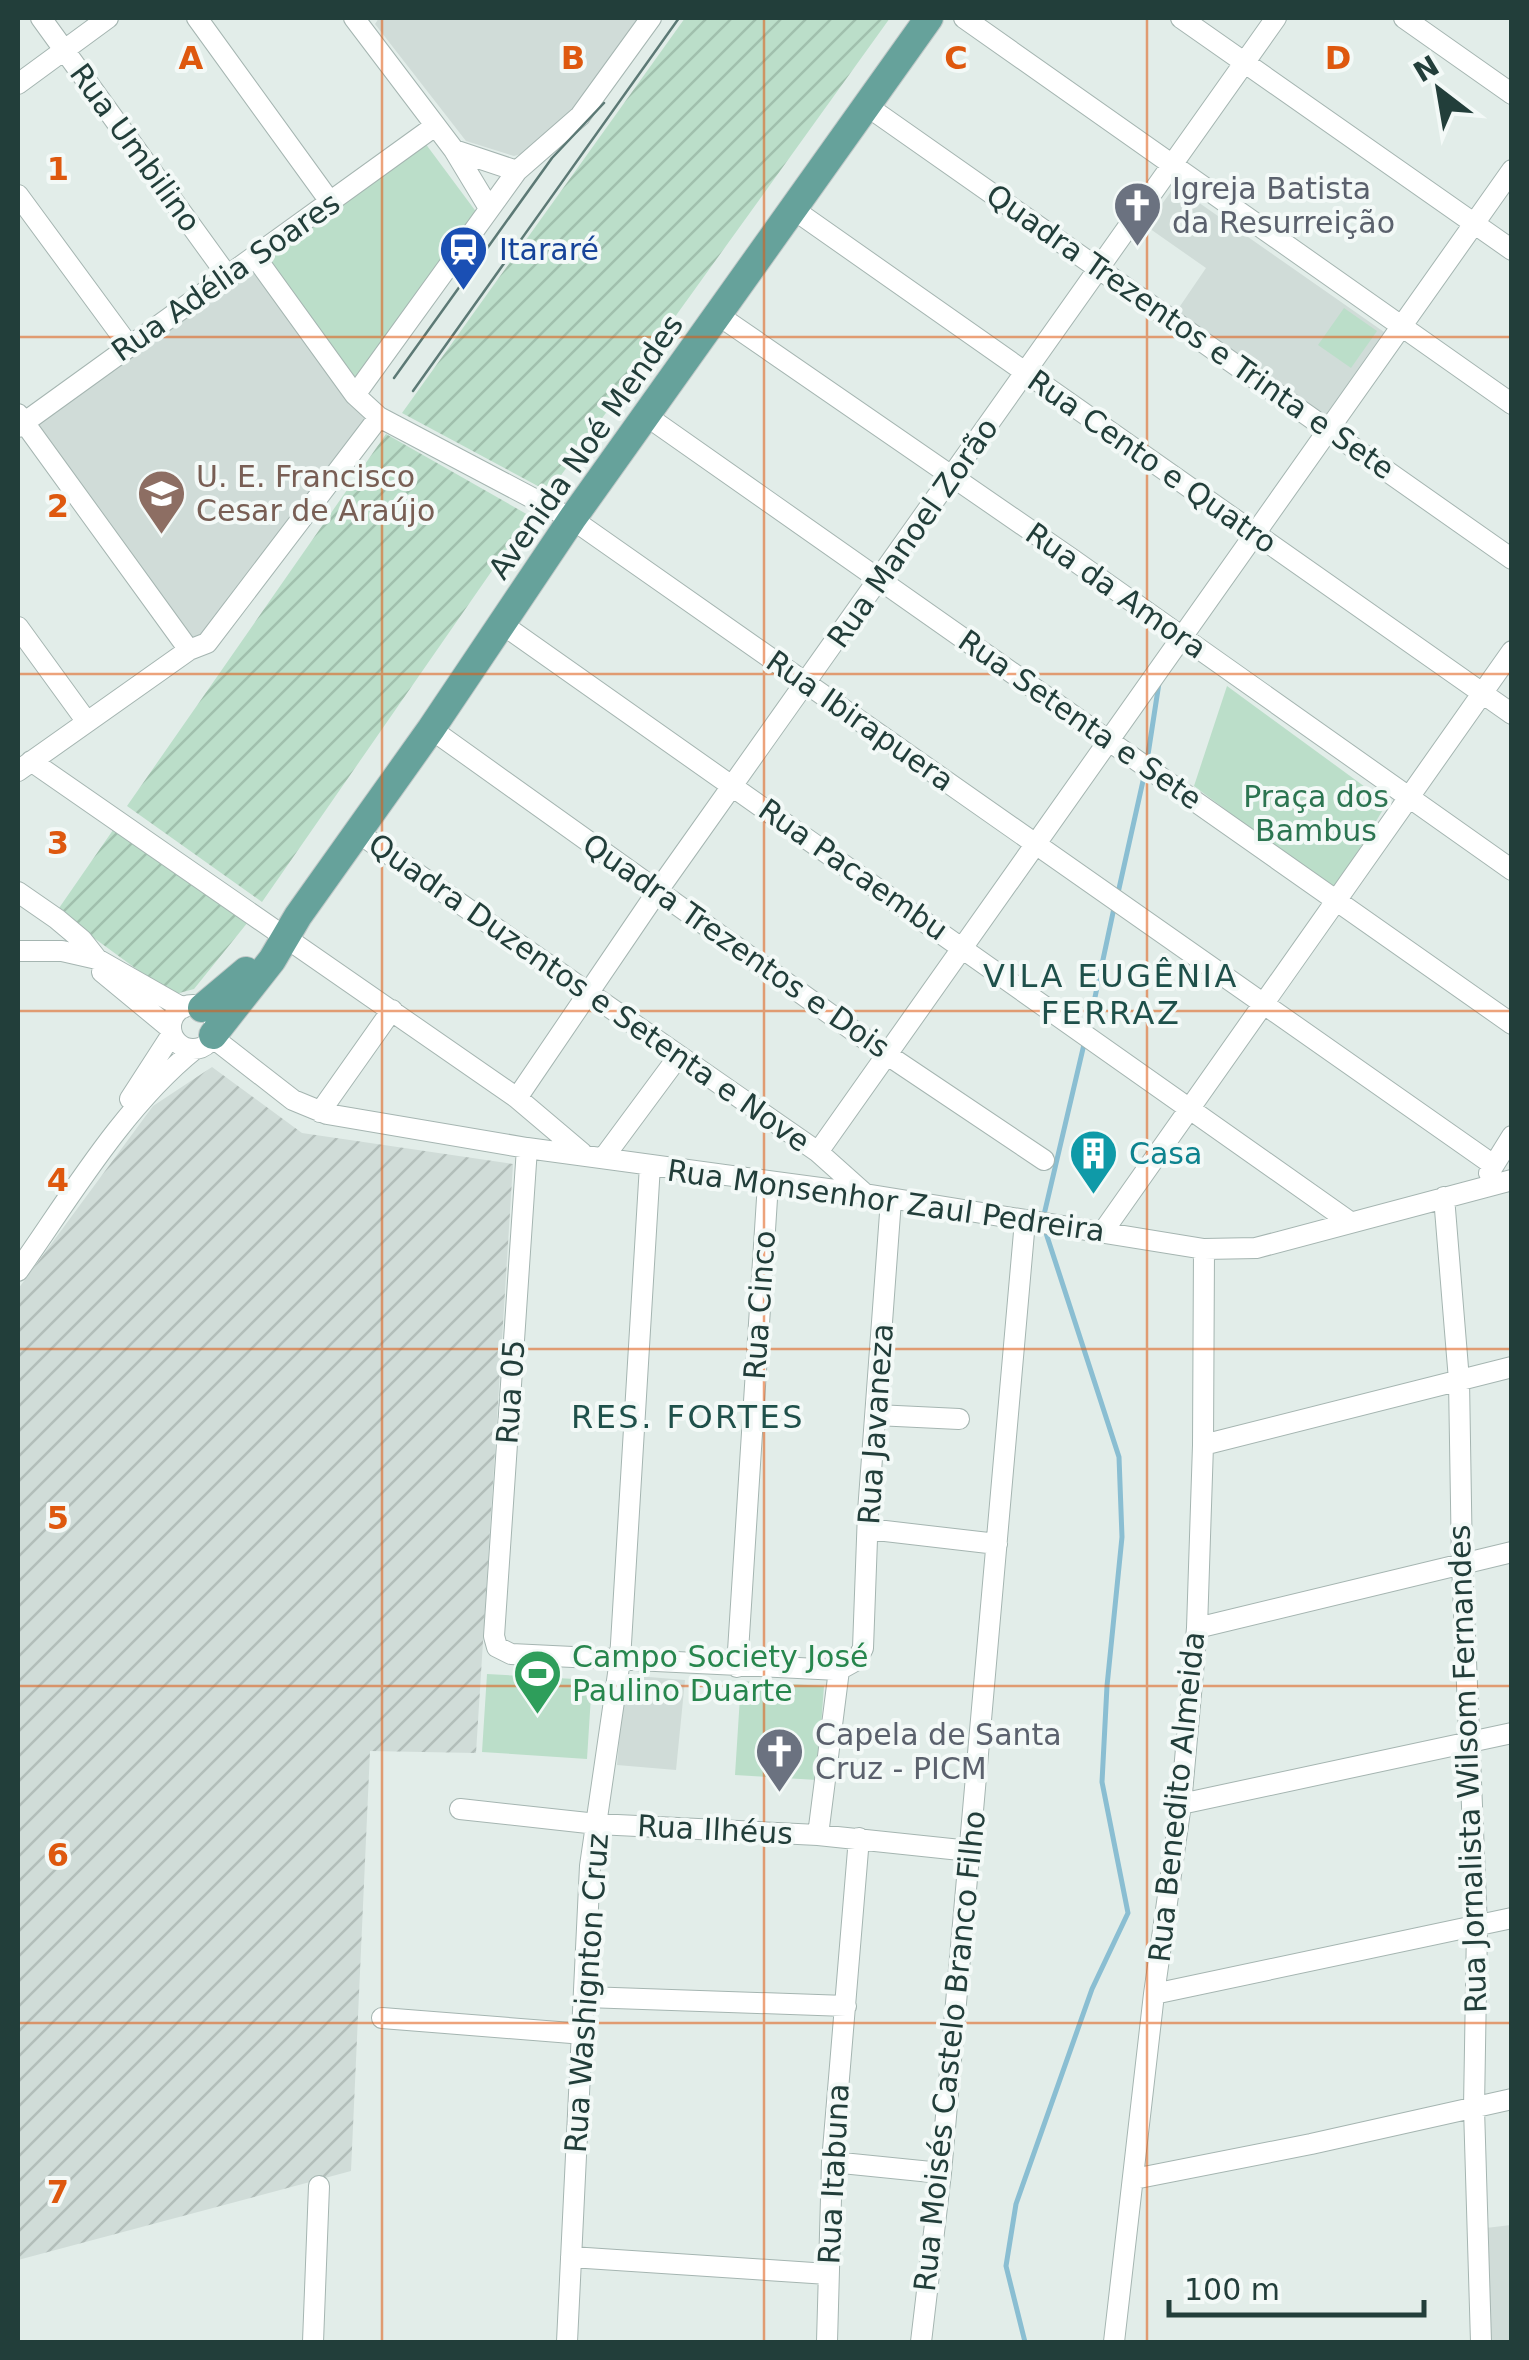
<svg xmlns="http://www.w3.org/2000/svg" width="1529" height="2360" font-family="'DejaVu Sans',sans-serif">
<defs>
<pattern id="industrial-furrows" width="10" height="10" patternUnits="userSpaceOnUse" patternTransform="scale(2.5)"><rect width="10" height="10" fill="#d0dcd8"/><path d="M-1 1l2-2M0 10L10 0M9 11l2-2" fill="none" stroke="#b2beba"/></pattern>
<pattern id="garden-furrows" width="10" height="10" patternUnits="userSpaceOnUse" patternTransform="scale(2.5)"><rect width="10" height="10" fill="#bbdec9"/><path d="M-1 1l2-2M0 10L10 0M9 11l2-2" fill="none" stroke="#a0c0ad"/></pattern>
</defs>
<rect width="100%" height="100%" fill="#e2ede9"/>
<path fill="#d0dcd8" d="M 379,18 L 638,18 L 570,115 L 529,152 L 514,156 L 466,141 L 375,24 Z
M 1175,186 L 1384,332 L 1324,417 L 1174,315 L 1206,268 L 1146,226 Z
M 256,258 L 379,417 L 189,650 L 24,423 Z
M 625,1675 L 685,1680 L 676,1770 L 617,1765 Z
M 1511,2225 L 1511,2342 L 1489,2342 L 1486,2228 Z"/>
<path fill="url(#industrial-furrows)" d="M 212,1067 L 302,1133 L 513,1164 L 476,1753 L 370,1751 L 351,2171 L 18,2260 L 18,1289 L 153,1106 Z"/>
<path fill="#bbdec9" d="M 425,143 L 477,213 L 357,380 L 267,258 Z
M 1344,308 L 1377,331 L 1351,368 L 1318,345 Z
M 1227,686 L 1387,803 L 1334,891 L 1194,786 Z
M 487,1674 L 592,1680 L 587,1759 L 482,1752 Z
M 741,1681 L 824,1686 L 817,1780 L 735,1775 Z"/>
<path fill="url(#garden-furrows)" d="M 685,18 L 890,18 L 549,492 L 402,413 Z
M 386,434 L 530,516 L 262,902 L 127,806 Z
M 113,830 L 248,922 L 194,989 L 172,995 L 57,911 Z"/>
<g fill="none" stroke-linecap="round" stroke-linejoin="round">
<path stroke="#8abed2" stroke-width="5" d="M 1147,761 L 1159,683
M 1118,893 L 1145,772
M 1088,1030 L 1114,908
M 1043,1219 L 1085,1040
M 1025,2342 L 1006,2266 L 1016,2204 L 1092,1989 L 1128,1913 L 1102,1782 L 1107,1686 L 1122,1537 L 1119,1457 L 1045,1230"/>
<defs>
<path id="minor" d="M 41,18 L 229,278
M 197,18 L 331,203
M 354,18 L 454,150 L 489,208
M 964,18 L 1512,404
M 1181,18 L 1512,250
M 1404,18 L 1512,94
M 18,84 L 108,18
M 867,106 L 1512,559
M 454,150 L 517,171
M 18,195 L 129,346
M 793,209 L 1512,714
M 256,258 L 355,395 L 379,417 L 572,519 L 1492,1164
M 718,315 L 1072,559 L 1512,870
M 355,395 L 517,171 L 580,116 L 651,18
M 18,414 L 189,650
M 648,417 L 1512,1024
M 18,427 L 435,126
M 502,624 L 1350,1222
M 18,627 L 87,722
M 431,729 L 886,1054 L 1044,1160
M 31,761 L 517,1098 L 582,1153
M 18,771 L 189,650 L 207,643 L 379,417
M 357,832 L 818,1152 L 865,1194
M 18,892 L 57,919 L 82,940 L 97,959 L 183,1008
M 18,951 L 62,951 L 97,959
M 102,972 L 171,1029
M171 1027a22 22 0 1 1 44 0a22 22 0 1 1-44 0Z
M 212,1037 L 293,1100 L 327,1114 L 527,1148 L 865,1194 L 1204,1249 L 1256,1248 L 1512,1180
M 517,1098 L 659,889 L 1276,18
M 130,1099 L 172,1034
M 320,1112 L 392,1010
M 527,1148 L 494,1636 L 497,1647 L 511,1654 L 839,1670 L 857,1660 L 863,1648 L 868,1512 L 891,1200
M 818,1152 L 1512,170
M 604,1157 L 678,1057
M 1489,1173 L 1512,1136
M 1444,1197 L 1459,1380 L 1462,1564 L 1477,1927 L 1474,2108 L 1481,2342
M 1102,1233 L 1512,651
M 18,1271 C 70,1197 124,1106 195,1049
M 876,1415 L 959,1419
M 1203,1445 L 1512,1367
M 868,1529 L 997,1544
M 1197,1628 L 1512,1552
M 737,1667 L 768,1183
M 1181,1804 L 1512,1733
M 460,1809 L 597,1824 L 818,1835 L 970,1851
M 818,1835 L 839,1670
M 1154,1994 L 1512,1918
M 586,1997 L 846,2006
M 382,2018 L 584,2034
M 832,2162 L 941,2173
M 1134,2179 L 1311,2144 L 1512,2099
M 571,2257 L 828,2274
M 313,2342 L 319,2186
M 567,2342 L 590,1866 L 620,1660 L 650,1165
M 827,2342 L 832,2162 L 859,1838
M 921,2342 L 941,2173 L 1025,1221
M 1114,2342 L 1154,1994 L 1181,1804 L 1197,1628 L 1203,1445 L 1204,1249"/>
<path id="major" d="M 202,1008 L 246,971
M 213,1035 L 272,960 L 298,916 L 431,729 L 572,519 L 929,18"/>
</defs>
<use href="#minor" stroke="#a5b5b1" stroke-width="22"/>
<use href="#major" stroke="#c1c9c8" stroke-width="30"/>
<use href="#minor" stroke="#fff" stroke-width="20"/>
<use href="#major" stroke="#66a29b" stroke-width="28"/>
<path stroke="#5c7975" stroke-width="2.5" d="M 394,378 L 552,158 L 604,103
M 413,391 L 679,18"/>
</g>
<path fill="none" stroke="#de580e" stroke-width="2.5" stroke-opacity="0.55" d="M 382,18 L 382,2342M 764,18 L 764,2342M 1147,18 L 1147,2342M 18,337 L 1512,337M 18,674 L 1512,674M 18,1011 L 1512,1011M 18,1349 L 1512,1349M 18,1686 L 1512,1686M 18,2023 L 1512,2023"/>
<defs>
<symbol id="church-pin" viewBox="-11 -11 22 30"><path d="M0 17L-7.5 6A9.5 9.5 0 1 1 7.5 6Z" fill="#6b7280" stroke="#f3f9f7"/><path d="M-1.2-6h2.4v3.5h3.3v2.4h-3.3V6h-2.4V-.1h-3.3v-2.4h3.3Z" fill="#fff"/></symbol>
<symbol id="station-pin" viewBox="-11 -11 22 30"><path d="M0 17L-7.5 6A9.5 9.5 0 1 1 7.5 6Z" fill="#1a4fb4" stroke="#f3f9f7"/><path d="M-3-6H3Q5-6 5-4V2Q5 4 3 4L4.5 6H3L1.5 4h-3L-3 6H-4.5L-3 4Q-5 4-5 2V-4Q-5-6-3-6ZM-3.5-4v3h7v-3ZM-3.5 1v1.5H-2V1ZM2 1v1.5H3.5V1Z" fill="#fff"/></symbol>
<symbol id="school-pin" viewBox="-11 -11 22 30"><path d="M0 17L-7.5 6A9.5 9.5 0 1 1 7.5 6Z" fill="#8d6e63" stroke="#f3f9f7"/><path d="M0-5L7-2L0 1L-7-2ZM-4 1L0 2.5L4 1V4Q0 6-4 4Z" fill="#fff"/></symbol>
<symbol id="building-pin" viewBox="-11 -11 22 30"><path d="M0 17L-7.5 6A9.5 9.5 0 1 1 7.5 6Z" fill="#0f9aa8" stroke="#f3f9f7"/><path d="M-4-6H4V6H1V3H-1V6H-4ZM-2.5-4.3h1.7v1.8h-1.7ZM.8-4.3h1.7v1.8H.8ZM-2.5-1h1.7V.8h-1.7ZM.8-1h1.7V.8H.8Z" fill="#fff"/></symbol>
<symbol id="stadium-pin" viewBox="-11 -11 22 30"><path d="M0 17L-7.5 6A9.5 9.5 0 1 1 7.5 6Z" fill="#2e9e5b" stroke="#f3f9f7"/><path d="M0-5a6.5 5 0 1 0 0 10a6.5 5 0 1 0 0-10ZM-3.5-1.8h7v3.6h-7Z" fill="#fff"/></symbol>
</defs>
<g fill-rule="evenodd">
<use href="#church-pin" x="1110" y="178" width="55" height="75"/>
<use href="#station-pin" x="436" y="222" width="55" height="75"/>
<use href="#school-pin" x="134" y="466" width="55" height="75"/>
<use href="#building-pin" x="1066" y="1126" width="55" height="75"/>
<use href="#stadium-pin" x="510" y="1646" width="55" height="75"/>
<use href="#church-pin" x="752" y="1724" width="55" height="75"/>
</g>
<g text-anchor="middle" stroke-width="8" stroke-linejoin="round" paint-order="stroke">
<g font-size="30" fill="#223e3a" stroke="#f3f9f7">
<text transform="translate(135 148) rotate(54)" y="10">Rua Umbilino</text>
<text transform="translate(226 277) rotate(-35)" y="10">Rua Adélia Soares</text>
<text transform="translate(1190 332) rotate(35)" y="10">Quadra Trezentos e Trinta e Sete</text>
<text transform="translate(586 447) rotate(-55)" y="10">Avenida Noé Mendes</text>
<text transform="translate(1152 462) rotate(35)" y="10">Rua Cento e Quatro</text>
<text transform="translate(913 533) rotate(-55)" y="10">Rua Manoel Zorão</text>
<text transform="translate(1116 591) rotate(35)" y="10">Rua da Amora</text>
<text transform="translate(1080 720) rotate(35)" y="10">Rua Setenta e Sete</text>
<text transform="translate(860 721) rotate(35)" y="10">Rua Ibirapuera</text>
<text transform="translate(853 870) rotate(35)" y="10">Rua Pacaembu</text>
<text transform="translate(736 946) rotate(35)" y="10">Quadra Trezentos e Dois</text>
<text transform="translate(589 993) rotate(35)" y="10">Quadra Duzentos e Setenta e Nove</text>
<text transform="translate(886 1201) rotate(8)" y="10">Rua Monsenhor Zaul Pedreira</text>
<text transform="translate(760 1305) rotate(-86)" y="10">Rua Cinco</text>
<text transform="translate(511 1392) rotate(-86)" y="10">Rua 05</text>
<text transform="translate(876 1424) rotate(-86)" y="10">Rua Javaneza</text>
<text transform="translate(1468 1769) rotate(-92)" y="10">Rua Jornalista Wilsom Fernandes</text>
<text transform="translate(1177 1797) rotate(-84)" y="10">Rua Benedito Almeida</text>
<text transform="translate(715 1830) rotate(3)" y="10">Rua Ilhéus</text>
<text transform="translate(587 1993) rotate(-86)" y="10">Rua Washignton Cruz</text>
<text transform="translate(950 2051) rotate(-84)" y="10">Rua Moisés Castelo Branco Filho</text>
<text transform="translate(834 2174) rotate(-87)" y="10">Rua Itabuna</text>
</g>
<g font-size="30" fill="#5b616d" stroke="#f3f9f7" text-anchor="start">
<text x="1172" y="199">Igreja Batista<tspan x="1172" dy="34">da Resurreição</tspan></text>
<text x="815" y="1745">Capela de Santa<tspan x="815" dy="34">Cruz - PICM</tspan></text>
</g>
<g font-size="30" fill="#164399" stroke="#f3f9f7" text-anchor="start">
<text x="499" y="260">Itararé</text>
</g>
<g font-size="30" fill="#785e54" stroke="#f3f9f7" text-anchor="start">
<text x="196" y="487">U. E. Francisco<tspan x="196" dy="34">Cesar de Araújo</tspan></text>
</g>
<g font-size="30" fill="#2c7551" stroke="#f3f9f7">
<text x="1316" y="807">Praça dos<tspan x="1316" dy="34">Bambus</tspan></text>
</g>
<g font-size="30" fill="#0d838f" stroke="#f3f9f7" text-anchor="start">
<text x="1129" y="1164">Casa</text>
</g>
<g font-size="30" fill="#27864d" stroke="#f3f9f7" text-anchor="start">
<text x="572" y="1667">Campo Society José<tspan x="572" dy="34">Paulino Duarte</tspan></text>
</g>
<g font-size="32" letter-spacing="2.5" fill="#1e504a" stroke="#f3f9f7">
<text x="1111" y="987">VILA EUGÊNIA<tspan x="1111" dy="37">FERRAZ</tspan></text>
<text x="688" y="1428">RES. FORTES</text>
</g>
</g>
<g font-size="32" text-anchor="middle" font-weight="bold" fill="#de580e" stroke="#f3f9f7" stroke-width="8" stroke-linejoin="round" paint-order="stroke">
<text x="191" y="69">A</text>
<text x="573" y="69">B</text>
<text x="956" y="69">C</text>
<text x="1338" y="69">D</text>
<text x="58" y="180">1</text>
<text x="58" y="517">2</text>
<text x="58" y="854">3</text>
<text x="58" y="1191">4</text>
<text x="58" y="1529">5</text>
<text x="58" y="1866">6</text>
<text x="58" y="2203">7</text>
</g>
<rect width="1529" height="2360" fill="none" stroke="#223e3a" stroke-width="40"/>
<g transform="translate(1439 90) rotate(329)" stroke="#f3f9f7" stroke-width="8" paint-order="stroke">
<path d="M0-8L18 38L0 25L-18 38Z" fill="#223e3a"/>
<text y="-15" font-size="28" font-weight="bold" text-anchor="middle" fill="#223e3a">N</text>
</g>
<path d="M1169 2300v15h255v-15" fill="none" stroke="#223e3a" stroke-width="5"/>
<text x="1184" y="2300" font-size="30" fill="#223e3a" stroke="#f3f9f7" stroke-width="8" paint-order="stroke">100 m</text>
</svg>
